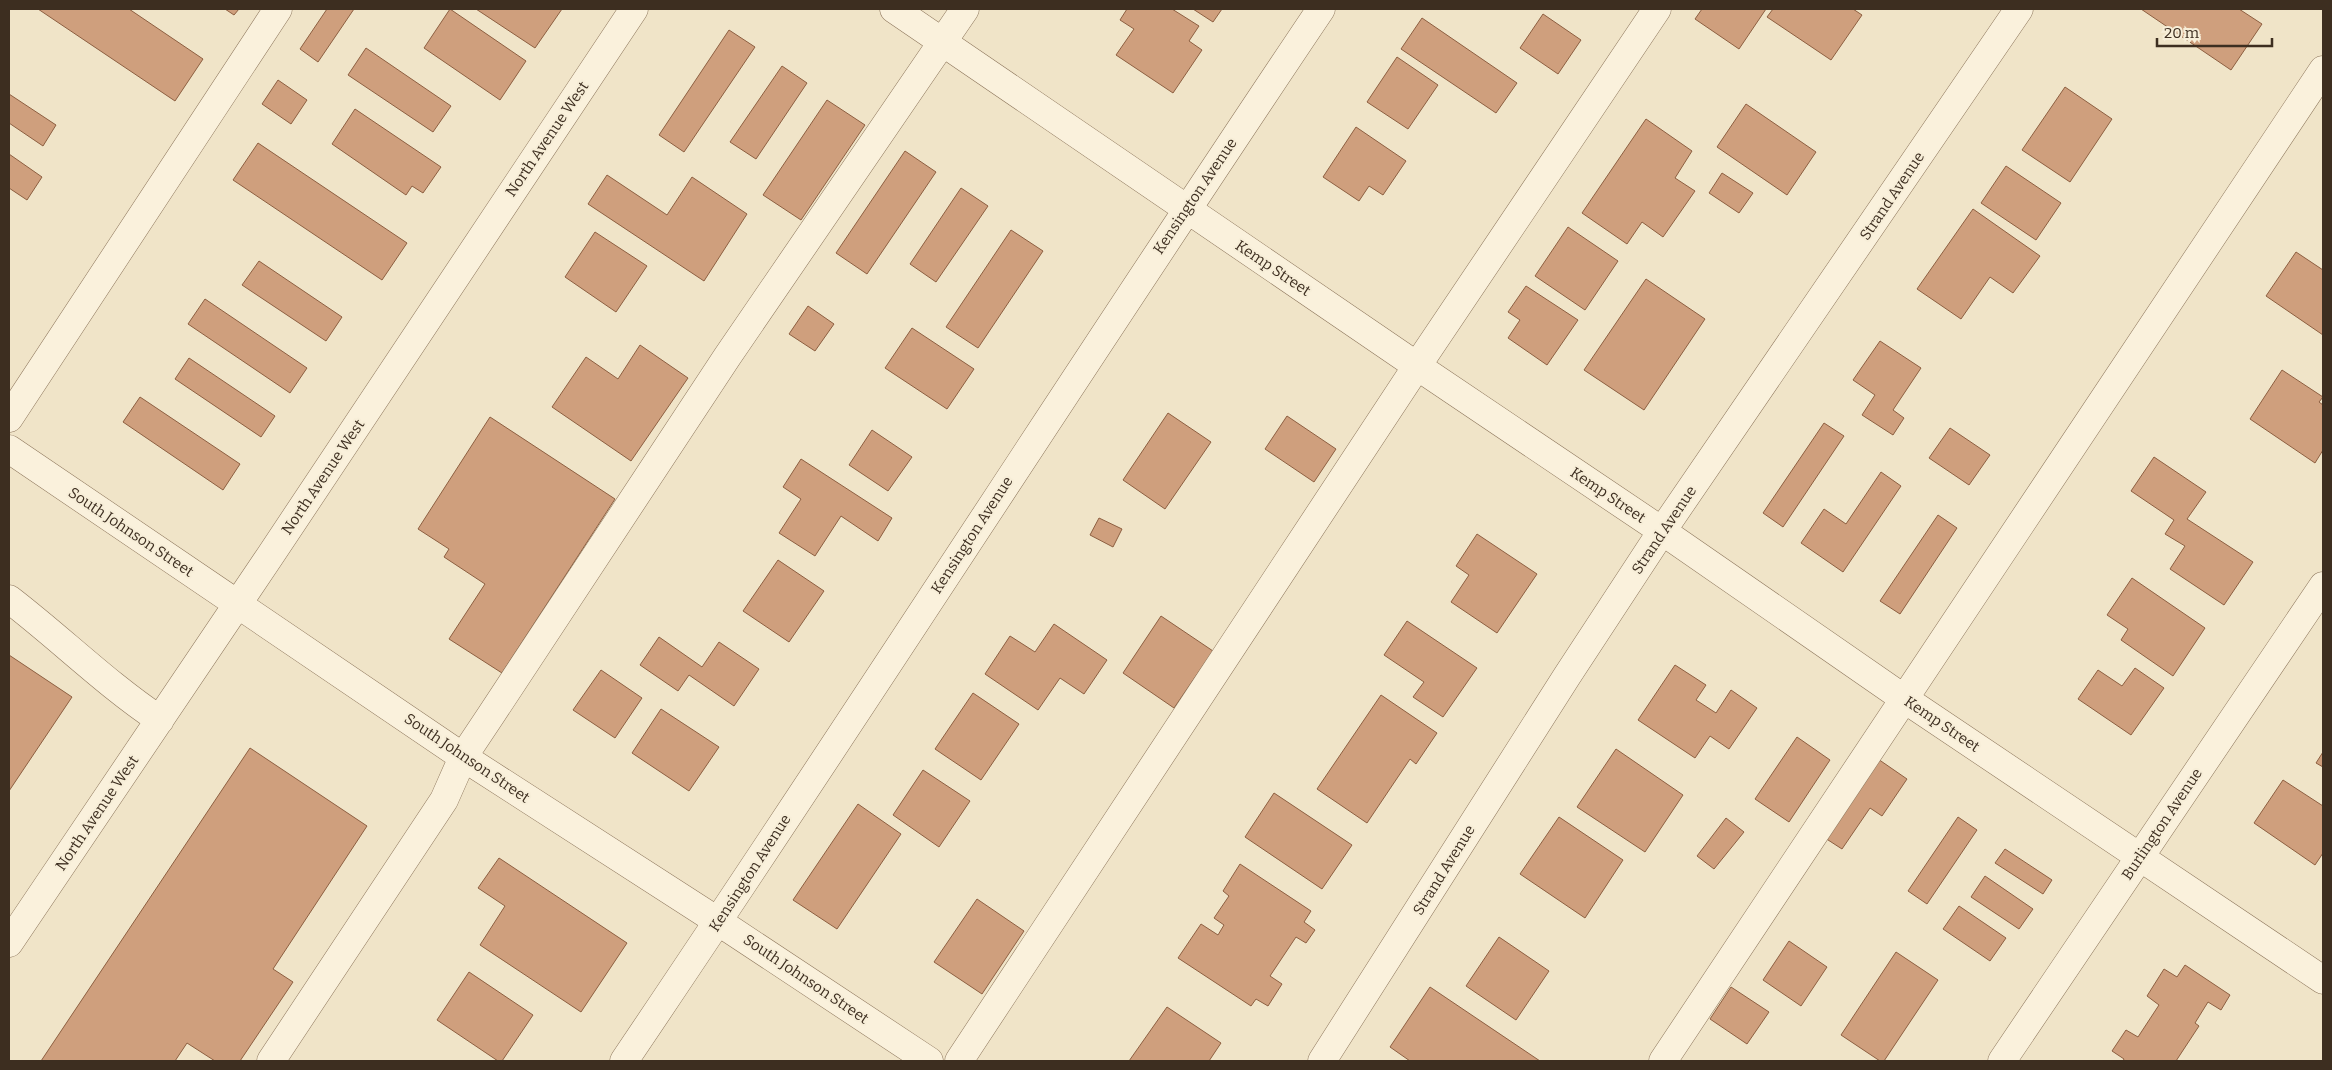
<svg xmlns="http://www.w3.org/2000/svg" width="2332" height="1070" font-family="Bitter,serif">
<rect width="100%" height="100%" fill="#f0e4c8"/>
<path fill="#cf9f7d" stroke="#8d5f41" d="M 38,9 L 129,9 L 203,59 L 175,101 Z
M 225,9 L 239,9 L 234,15 Z
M 327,9 L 354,9 L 318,62 L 300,49 Z
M 450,9 L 526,61 L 500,100 L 424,48 Z
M 476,9 L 562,9 L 535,48 Z
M 1127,9 L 1172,9 L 1199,26 L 1189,41 L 1202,50 L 1173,93 L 1116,55 L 1134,29 L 1120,20 Z
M 1193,9 L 1222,9 L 1213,22 Z
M 1702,9 L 1766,9 L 1739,49 L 1695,19 Z
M 1773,9 L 1853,9 L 1862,15 L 1831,60 L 1767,17 Z
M 2141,9 L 2239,9 L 2262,24 L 2231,70 Z
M 1543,14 L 1581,40 L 1558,74 L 1520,48 Z
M 1422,18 L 1517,83 L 1496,113 L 1401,49 Z
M 729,30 L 755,47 L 684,152 L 659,135 Z
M 366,48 L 451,106 L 433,132 L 348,75 Z
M 1397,57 L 1438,85 L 1408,129 L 1367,102 Z
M 782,66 L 807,83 L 756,159 L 730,142 Z
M 278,80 L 307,100 L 291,124 L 262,104 Z
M 2065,87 L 2112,119 L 2070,182 L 2022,150 Z
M 9,94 L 56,125 L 43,146 L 9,123 Z
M 827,100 L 865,125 L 801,220 L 763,195 Z
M 1746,104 L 1816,152 L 1787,195 L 1717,147 Z
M 355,109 L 441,167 L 423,193 L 412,186 L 406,195 L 332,144 Z
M 1646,119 L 1692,151 L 1675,178 L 1695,191 L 1663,237 L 1642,222 L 1627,244 L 1582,213 Z
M 1356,127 L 1406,161 L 1383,195 L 1369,186 L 1359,201 L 1323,177 Z
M 258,143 L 407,243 L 382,280 L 233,180 Z
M 905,151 L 936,172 L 867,274 L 836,253 Z
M 9,154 L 42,177 L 27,200 L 9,188 Z
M 2006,166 L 2061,203 L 2036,240 L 1981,203 Z
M 1722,173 L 1753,193 L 1739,213 L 1709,193 Z
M 607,175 L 667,215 L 692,177 L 747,214 L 704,281 L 588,204 Z
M 961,188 L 988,206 L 936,282 L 910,264 Z
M 1973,209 L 2040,256 L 2013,293 L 1990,277 L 1961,319 L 1917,289 Z
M 1568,227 L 1618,261 L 1585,310 L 1535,276 Z
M 1011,230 L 1043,251 L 978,348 L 946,327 Z
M 595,232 L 647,266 L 616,312 L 565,277 Z
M 2296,252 L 2323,270 L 2323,335 L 2266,296 Z
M 259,261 L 342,317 L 326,341 L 242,285 Z
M 1646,279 L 1705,319 L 1644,410 L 1584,370 Z
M 1526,286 L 1578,320 L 1547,365 L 1508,338 L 1520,320 L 1508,312 Z
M 205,299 L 307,368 L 290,393 L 188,324 Z
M 808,306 L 834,324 L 815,351 L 789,334 Z
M 912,328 L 974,369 L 947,409 L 885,368 Z
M 1880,341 L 1921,368 L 1893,410 L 1904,418 L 1893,435 L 1862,415 L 1875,395 L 1853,380 Z
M 640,345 L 688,378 L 631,461 L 552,407 L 586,357 L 618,379 Z
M 189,358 L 275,416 L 261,437 L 175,379 Z
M 2282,370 L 2323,397 L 2319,402 L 2323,405 L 2323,450 L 2315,463 L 2250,419 Z
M 140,397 L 240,464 L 223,490 L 123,422 Z
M 1168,413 L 1211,442 L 1165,509 L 1123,480 Z
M 1287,416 L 1336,449 L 1314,482 L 1265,449 Z
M 490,417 L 615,499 L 502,673 L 449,639 L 485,584 L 444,557 L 449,549 L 418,529 Z
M 1824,423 L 1844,436 L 1783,527 L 1763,513 Z
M 1950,428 L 1990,455 L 1969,485 L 1929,458 Z
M 872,430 L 912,457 L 888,491 L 849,465 Z
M 2154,457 L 2206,492 L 2187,519 L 2253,562 L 2224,605 L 2170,569 L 2185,546 L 2165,534 L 2174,520 L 2131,491 Z
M 801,459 L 892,518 L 878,541 L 841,516 L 815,556 L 779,533 L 801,499 L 783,487 Z
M 1881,472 L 1901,486 L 1843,572 L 1801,543 L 1824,509 L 1846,524 Z
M 1938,515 L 1957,528 L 1900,614 L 1880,601 Z
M 1099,518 L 1122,529 L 1113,547 L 1090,535 Z
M 1477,534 L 1537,574 L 1497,633 L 1451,602 L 1469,575 L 1456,566 Z
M 778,560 L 824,591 L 789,642 L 743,611 Z
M 2132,578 L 2205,628 L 2173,676 L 2121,640 L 2128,629 L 2107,615 Z
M 1161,616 L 1213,651 L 1174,708 L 1123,673 Z
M 1407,621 L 1477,668 L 1443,717 L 1413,697 L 1424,682 L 1384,655 Z
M 1054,624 L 1107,660 L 1084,694 L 1060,678 L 1038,710 L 985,674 L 1010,636 L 1035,652 Z
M 659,637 L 702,667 L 719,642 L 759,669 L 734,706 L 689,675 L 678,691 L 640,665 Z
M 9,655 L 72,697 L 9,791 Z
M 1675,665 L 1706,685 L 1696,700 L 1716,713 L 1731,690 L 1757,708 L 1729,749 L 1710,736 L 1695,758 L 1638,720 Z
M 2135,668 L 2164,688 L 2131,735 L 2078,699 L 2098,670 L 2122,686 Z
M 601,670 L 642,698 L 615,738 L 573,710 Z
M 973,693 L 1019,724 L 981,780 L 935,749 Z
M 1381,695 L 1437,733 L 1416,764 L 1410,759 L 1367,823 L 1317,789 Z
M 661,709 L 719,747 L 689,791 L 632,753 Z
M 1797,737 L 1830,760 L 1789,822 L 1755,799 Z
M 250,748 L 367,826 L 273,969 L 293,982 L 240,1061 L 215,1061 L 187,1043 L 175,1061 L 41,1061 Z
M 1616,749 L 1683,795 L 1645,852 L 1577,807 Z
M 2323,752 L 2323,767 L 2316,763 Z
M 1878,759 L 1907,779 L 1882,816 L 1870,808 L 1842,849 L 1825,838 Z
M 923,770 L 970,801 L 939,847 L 893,815 Z
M 2283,780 L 2323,806 L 2323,853 L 2315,865 L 2254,823 Z
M 1274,793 L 1352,845 L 1322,889 L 1245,837 Z
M 858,804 L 901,834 L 837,929 L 793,900 Z
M 1559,817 L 1623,860 L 1585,918 L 1520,874 Z
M 1958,817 L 1977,830 L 1927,904 L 1908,891 Z
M 1726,818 L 1744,832 L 1714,869 L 1697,856 Z
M 2005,849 L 2052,880 L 2043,894 L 1995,863 Z
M 499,858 L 627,943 L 581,1012 L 480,945 L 505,906 L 478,888 Z
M 1240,864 L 1311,911 L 1304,922 L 1315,930 L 1306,943 L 1296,937 L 1270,976 L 1282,984 L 1268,1006 L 1256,999 L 1251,1006 L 1178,958 L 1201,924 L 1218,935 L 1224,925 L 1214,918 L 1229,896 L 1223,891 Z
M 1985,876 L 2033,909 L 2019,929 L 1971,897 Z
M 977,899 L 1024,931 L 982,994 L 934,962 Z
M 1959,906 L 2006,938 L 1990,961 L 1943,929 Z
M 1499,937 L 1549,971 L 1516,1020 L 1466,986 Z
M 1789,941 L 1827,967 L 1801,1006 L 1763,980 Z
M 1896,952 L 1938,980 L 1884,1061 L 1880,1061 L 1841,1035 Z
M 2185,965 L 2230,995 L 2221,1010 L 2208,1002 L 2195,1023 L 2199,1026 L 2176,1061 L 2123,1061 L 2124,1059 L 2112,1051 L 2126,1030 L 2138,1037 L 2159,1005 L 2147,996 L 2164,969 L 2177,977 Z
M 469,972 L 533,1015 L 502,1061 L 498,1061 L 437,1020 Z
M 1430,987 L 1540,1061 L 1410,1061 L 1390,1047 Z
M 1731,987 L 1769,1012 L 1747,1044 L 1710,1019 Z
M 1167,1007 L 1221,1043 L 1209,1061 L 1129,1061 Z"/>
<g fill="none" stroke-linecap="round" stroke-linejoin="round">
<defs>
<path id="minor" d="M 894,9 L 1417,366 L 1662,531 L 1906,700 L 2323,980
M 9,418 L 278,9
M 9,449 L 463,757 L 719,922 L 929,1061
M 9,599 C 60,638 106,684 160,720
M 9,943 L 270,556 L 634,9
M 271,1061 L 444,800 L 463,757 L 491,715 L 727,357 L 965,9
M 624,1061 C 860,712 1086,358 1321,9
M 959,1061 L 1417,366 L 1657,9
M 1322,1061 L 1567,676 L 1662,531 L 2019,9
M 1663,1061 L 2323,70
M 2002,1061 L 2323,586"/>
</defs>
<use href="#minor" stroke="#8d765c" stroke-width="29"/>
<use href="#minor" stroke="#faf1dc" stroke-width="28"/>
</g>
<g text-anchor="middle" stroke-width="4" stroke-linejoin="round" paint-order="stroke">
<g font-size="15" fill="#3d2e20" stroke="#f7eed8">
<text transform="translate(547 139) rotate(-56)" y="5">North Avenue West</text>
<text transform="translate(1195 196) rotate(-56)" y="5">Kensington Avenue</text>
<text transform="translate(1892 196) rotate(-56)" y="5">Strand Avenue</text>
<text transform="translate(1273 268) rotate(34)" y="5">Kemp Street</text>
<text transform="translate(323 477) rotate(-56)" y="5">North Avenue West</text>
<text transform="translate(1608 495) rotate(34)" y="5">Kemp Street</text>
<text transform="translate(1664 530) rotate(-56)" y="5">Strand Avenue</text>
<text transform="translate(131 532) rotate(34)" y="5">South Johnson Street</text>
<text transform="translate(972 535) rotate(-57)" y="5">Kensington Avenue</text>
<text transform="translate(1942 724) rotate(34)" y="5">Kemp Street</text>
<text transform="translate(467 758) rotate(34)" y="5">South Johnson Street</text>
<text transform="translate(97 813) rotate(-56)" y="5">North Avenue West</text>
<text transform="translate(2162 824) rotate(-56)" y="5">Burlington Avenue</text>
<text transform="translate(1444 870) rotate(-58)" y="5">Strand Avenue</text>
<text transform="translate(750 873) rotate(-57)" y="5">Kensington Avenue</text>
<text transform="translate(806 979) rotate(34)" y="5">South Johnson Street</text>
</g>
</g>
<rect width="2332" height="1070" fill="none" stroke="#3d2e20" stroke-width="20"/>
<path d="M2157 38v8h115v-8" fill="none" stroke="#3d2e20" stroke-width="2.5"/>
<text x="2164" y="38" font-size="15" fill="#3d2e20" stroke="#f7eed8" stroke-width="4" paint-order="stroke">20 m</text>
</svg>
